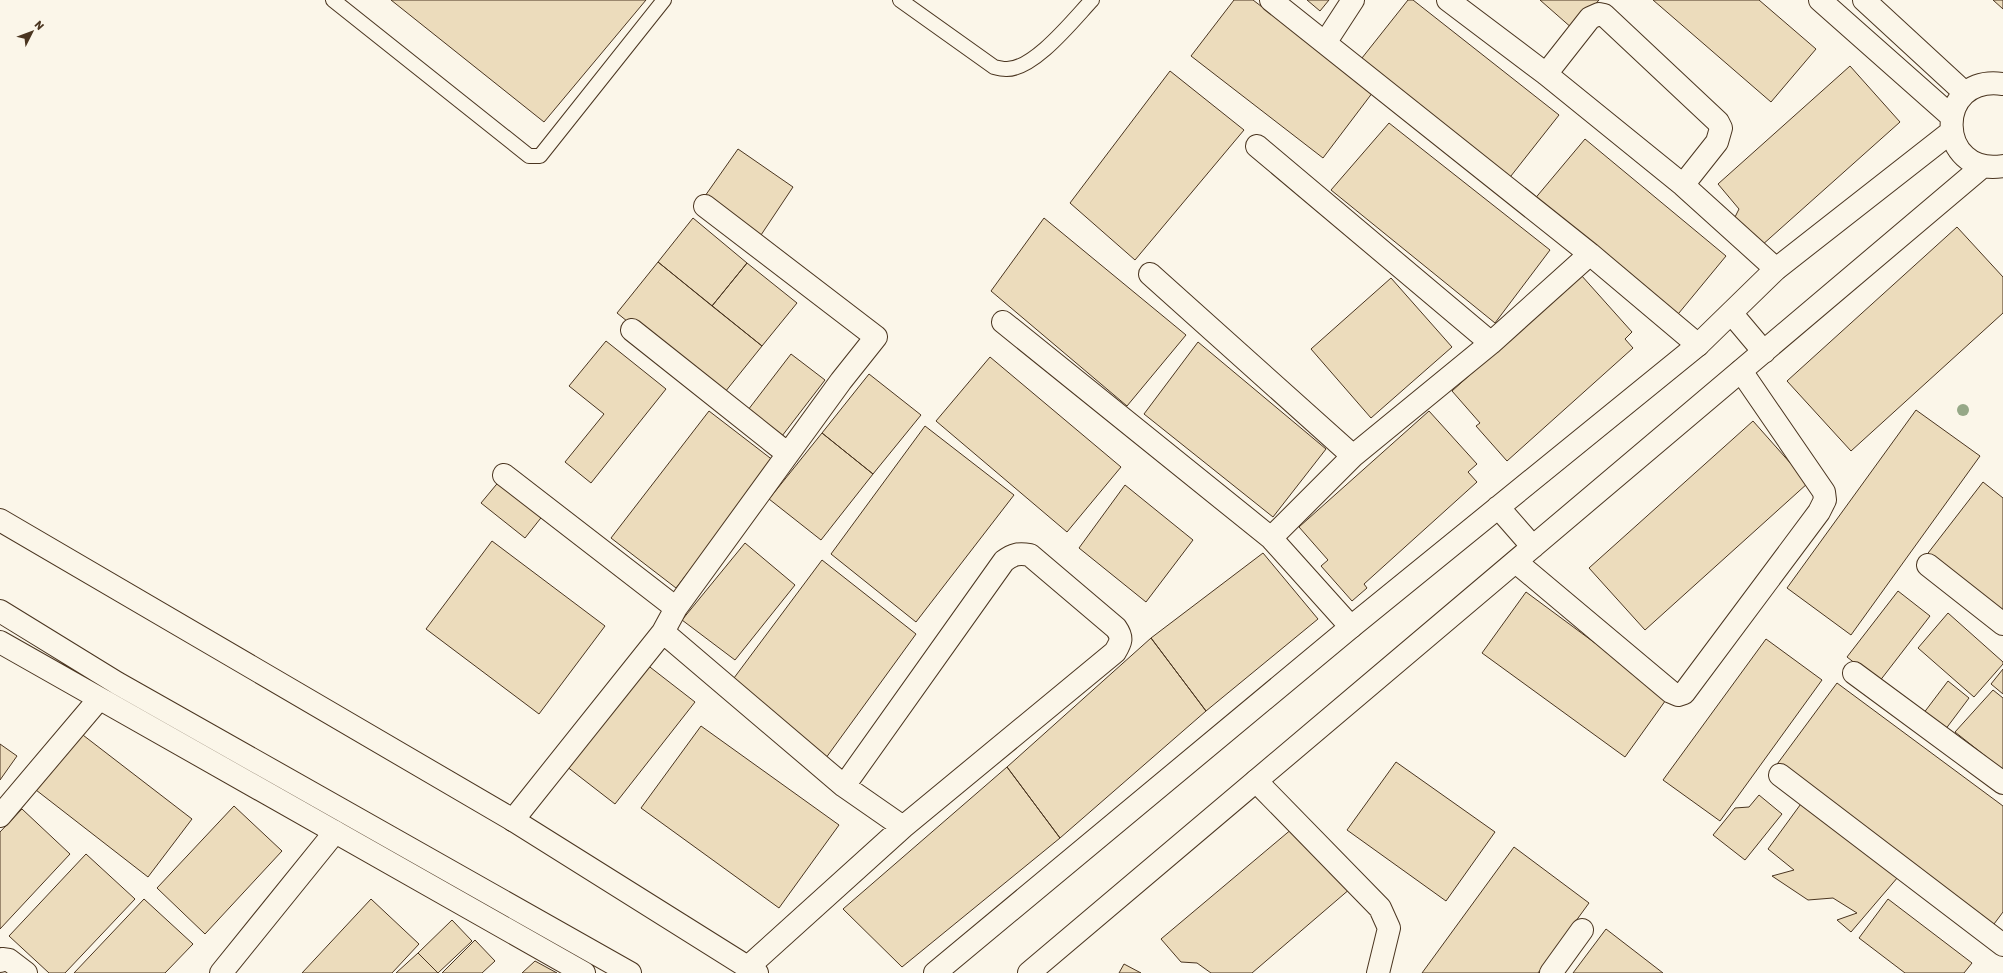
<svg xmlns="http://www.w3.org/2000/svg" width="2003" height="973" font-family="Rubik,sans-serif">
<rect width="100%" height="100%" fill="#fbf6e9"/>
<path fill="#ecdcbc" stroke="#4a3520" d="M 391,0 L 646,0 L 544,122 Z
M 1234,0 L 1253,0 L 1373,92 L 1323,158 L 1191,56 Z
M 1307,0 L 1329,0 L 1320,11 Z
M 1408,0 L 1413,0 L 1559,115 L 1507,181 L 1358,63 Z
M 1540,0 L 1599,0 L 1573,29 Z
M 1653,0 L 1759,0 L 1816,49 L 1771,102 Z
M 1993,0 L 2003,0 L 2003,9 Z
M 1850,66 L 1900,122 L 1761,246 L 1735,217 L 1739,209 L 1718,184 Z
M 1170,71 L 1244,130 L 1135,260 L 1070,203 Z
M 1389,123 L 1550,250 L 1495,323 L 1331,190 Z
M 1585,139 L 1726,256 L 1674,319 L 1533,201 Z
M 738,149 L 793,187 L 761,235 L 705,196 Z
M 693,218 L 747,263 L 712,306 L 658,262 Z
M 1044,218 L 1186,335 L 1127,406 L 991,291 Z
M 1957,227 L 2003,277 L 2003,313 L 1851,451 L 1787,381 Z
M 658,262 L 762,346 L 721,397 L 617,313 Z
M 747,263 L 797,303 L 762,346 L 712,306 Z
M 1581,275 L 1632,332 L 1625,339 L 1633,348 L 1507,461 L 1476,426 L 1480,423 L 1452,391 Z
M 1391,278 L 1452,347 L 1371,418 L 1311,349 Z
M 606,341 L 666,389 L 591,483 L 565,462 L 604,414 L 569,386 Z
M 1198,342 L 1326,449 L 1273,517 L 1144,414 Z
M 791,354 L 825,380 L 782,436 L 748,410 Z
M 990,357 L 1121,467 L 1067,532 L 936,421 Z
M 869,374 L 921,415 L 873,474 L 822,433 Z
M 1916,410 L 1980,456 L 1851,635 L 1787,588 Z
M 709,411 L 774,461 L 676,588 L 611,538 Z
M 1429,411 L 1477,464 L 1468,472 L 1477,482 L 1364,584 L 1367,588 L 1352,601 L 1321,566 L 1328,560 L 1299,527 Z
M 1753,421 L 1808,483 L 1645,630 L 1589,568 Z
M 925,426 L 1014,495 L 916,622 L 831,554 Z
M 822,433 L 873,474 L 821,540 L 769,499 Z
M 501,479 L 544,514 L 525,538 L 481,503 Z
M 1983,482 L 2003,498 L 2003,617 L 1925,557 Z
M 1125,485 L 1193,540 L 1146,602 L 1079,548 Z
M 492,541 L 605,626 L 539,714 L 426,629 Z
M 745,543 L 795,585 L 735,660 L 682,620 Z
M 1263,553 L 1318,619 L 1206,711 L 1151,638 Z
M 822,560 L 916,634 L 823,762 L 731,682 Z
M 1898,591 L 1930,616 L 1879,682 L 1847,657 Z
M 1526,592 L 1668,697 L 1625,757 L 1482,653 Z
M 1948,613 L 2003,662 L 2003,664 L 1974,697 L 1918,648 Z
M 1151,638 L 1206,711 L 1060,838 L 1007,767 Z
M 1766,639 L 1822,680 L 1720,821 L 1663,780 Z
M 646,664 L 695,702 L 615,804 L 566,766 Z
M 2003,669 L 2003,694 L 1991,684 Z
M 1948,681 L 1969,698 L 1945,730 L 1923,714 Z
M 1837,683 L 2003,806 L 2003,912 L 1991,928 L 1775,767 Z
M 1993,690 L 2003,698 L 2003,770 L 1955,732 Z
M 701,726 L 839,825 L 779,908 L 641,808 Z
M 79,732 L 192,819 L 148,877 L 36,790 Z
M 0,744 L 17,756 L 0,780 Z
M 1396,762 L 1495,832 L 1446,901 L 1347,830 Z
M 1007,767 L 1060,838 L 902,967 L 843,909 Z
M 1759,795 L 1782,814 L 1745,860 L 1713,835 L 1735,808 L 1749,807 Z
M 1803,801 L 1898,877 L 1851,932 L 1837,920 L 1857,913 L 1833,898 L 1808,900 L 1772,876 L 1794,870 L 1768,849 Z
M 234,806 L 282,851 L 205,934 L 157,888 Z
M 22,809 L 70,854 L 0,929 L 0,832 Z
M 1293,828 L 1351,888 L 1252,973 L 1211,973 L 1197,963 L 1181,962 L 1161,939 Z
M 1514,847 L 1589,903 L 1538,973 L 1422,973 Z
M 86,854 L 135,899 L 65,973 L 49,973 L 9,936 Z
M 144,899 L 193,944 L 165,973 L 74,973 Z
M 371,899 L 419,944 L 392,973 L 302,973 Z
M 1888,899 L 1972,963 L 1964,973 L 1905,973 L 1859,938 Z
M 452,920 L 472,941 L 438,973 L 418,953 Z
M 1606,929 L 1663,973 L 1573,973 Z
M 475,940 L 495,961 L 482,973 L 442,973 Z
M 418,953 L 438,973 L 396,973 Z
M 535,961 L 557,973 L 522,973 Z
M 1124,964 L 1141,973 L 1119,973 Z"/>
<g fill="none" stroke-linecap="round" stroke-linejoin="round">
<defs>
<path id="lane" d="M 333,0 L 529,156 L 540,156 L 664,0
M 900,0 L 994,67 C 998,68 1002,69 1006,69 C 1034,70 1074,19 1092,0"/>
<path id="street" d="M 1271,0 L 1590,254 L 1698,345
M 1448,0 L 1546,74 L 1683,185 L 1776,269
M 1325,43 L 1353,0
M 1546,74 L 1590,18 L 1599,14 L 1604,15 L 1718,122 L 1721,128 L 1717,142 L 1683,185
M 1257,146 L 1491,343
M 1150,274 L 1353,456
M 1003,322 L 1271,538 L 1351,627
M 632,330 L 788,454
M 504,475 L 676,608
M 1271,538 L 1353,456 L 1491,343 L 1590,254
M 1516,562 L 1671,692 L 1678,695 L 1684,693 L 1819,512 L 1825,500 L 1824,492 L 1741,371
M 1928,565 L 2003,624
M 663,632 L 844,786 L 903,827
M 1854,673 L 2003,783
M 1780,775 L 2003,945
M 1256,781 L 1380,908 L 1389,928 L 1378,973
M 0,816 L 99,699
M 513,820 L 663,632 L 676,608 L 841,381 L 876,337 L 705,206
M 0,961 L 2,959 L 9,960 L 26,973
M 748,967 L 903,827 L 1115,652 C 1121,642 1123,638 1116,628 L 1030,555 C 1019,553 1013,554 1004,561 L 844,786
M 221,973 L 335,832
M 1551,973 L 1582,930"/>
<path id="secondary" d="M 1820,0 L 1951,116
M 1864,0 L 1965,93
M 2003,84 C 1933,74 1936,177 2003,166
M 1732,314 L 1764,352
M 1498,507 L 1533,547
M 0,520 L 513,820 L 757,973
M 0,611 L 117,683 L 630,973
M 0,642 L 584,973
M 935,973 L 1351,627 L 1698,345 L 1776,269 L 1951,132
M 1029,973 L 1983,166"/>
</defs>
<use href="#lane" stroke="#4a3520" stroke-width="16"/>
<use href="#street" stroke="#4a3520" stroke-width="24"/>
<use href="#secondary" stroke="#4a3520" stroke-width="24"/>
<use href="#lane" stroke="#fbf6e9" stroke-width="14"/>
<use href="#street" stroke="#fbf6e9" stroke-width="22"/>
<use href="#secondary" stroke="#fbf6e9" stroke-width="22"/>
</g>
<circle fill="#96a887" cx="1963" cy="410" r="6"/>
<g transform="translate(32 32) rotate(48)" stroke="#fbf6e9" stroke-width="3" paint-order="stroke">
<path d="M0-3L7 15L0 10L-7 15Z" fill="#4a3520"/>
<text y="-6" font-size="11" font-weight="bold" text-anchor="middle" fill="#4a3520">N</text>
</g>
</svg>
